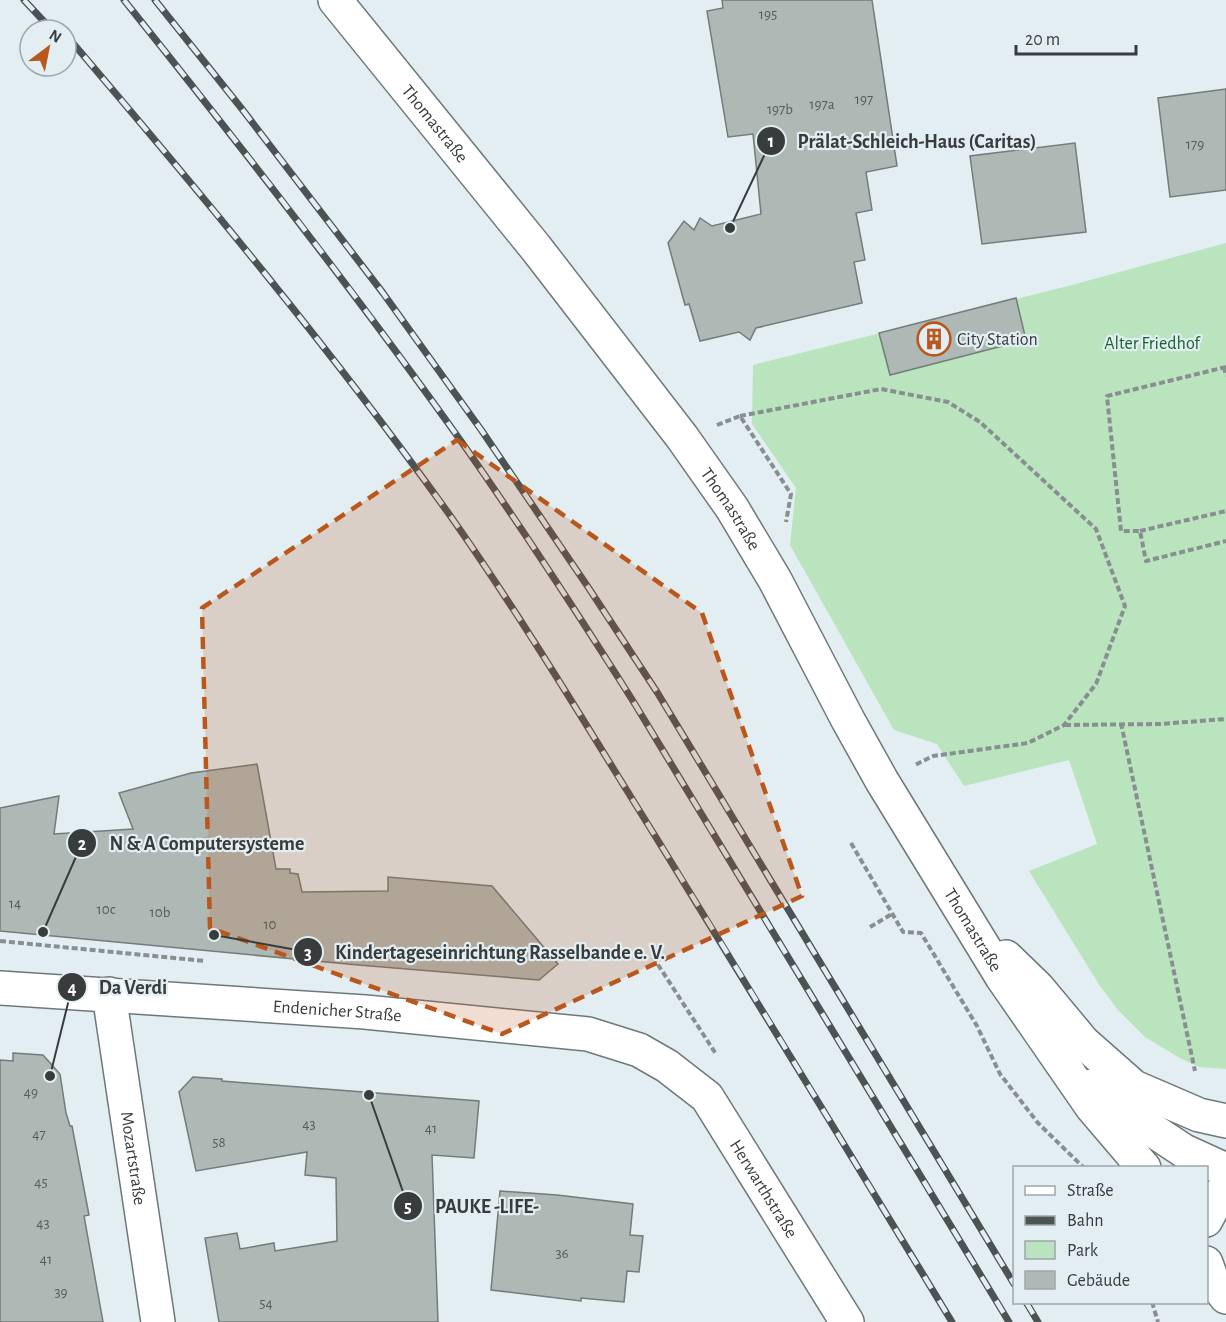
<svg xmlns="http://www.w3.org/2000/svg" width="1226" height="1322" font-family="'Alegreya Sans',sans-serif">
<rect width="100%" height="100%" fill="#e2eef1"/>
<path fill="#b9e4be" d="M 1226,243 L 1226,1069 L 1199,1067 L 1178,1057 L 1145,1037 L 1118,1010 L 1100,986 L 1029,871 L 1097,844 L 1069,760 L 964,786 L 937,744 L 894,730 L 790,545 L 796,488 L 752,424 L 753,365 L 1072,285 Z"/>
<path fill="#aeb9b6" stroke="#727c7a" stroke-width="1.5" d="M 722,0 L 872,0 L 897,166 L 866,172 L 872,210 L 856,213 L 865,260 L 854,262 L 862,303 L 756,328 L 750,340 L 739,332 L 700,341 L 689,304 L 685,305 L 668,243 L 684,221 L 694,230 L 700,218 L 712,226 L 761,214 L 753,134 L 728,137 L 707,11 L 723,8 Z
M 1226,89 L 1226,190 L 1170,197 L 1158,98 Z
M 1075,143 L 1086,232 L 982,244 L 970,156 Z
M 1016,298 L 1026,340 L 890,375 L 879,333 Z
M 257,764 L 276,869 L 290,869 L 290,873 L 298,874 L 302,892 L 388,891 L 388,877 L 492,886 L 558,964 L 539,980 L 358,965 L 0,931 L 0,808 L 59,796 L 54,834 L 133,829 L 119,793 L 191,773 Z
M 13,1053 L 43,1055 L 60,1074 L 66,1113 L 70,1126 L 72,1126 L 89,1215 L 84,1216 L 103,1322 L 0,1322 L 0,1060 L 13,1061 Z
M 193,1077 L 222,1079 L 222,1081 L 479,1101 L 474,1158 L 432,1155 L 438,1322 L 219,1322 L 205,1238 L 237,1233 L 240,1249 L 274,1243 L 275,1251 L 337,1241 L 336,1178 L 305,1175 L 307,1152 L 196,1171 L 179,1092 Z
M 500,1191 L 557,1195 L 633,1204 L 630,1235 L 643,1236 L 639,1272 L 627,1271 L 624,1302 L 581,1298 L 581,1301 L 491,1290 Z"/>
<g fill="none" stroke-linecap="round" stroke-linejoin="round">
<defs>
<g id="minor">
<path id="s1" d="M 335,0 L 536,248 L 682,437 L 732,508 L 775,580 L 848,720 L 882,781 L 1002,977 L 1092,1107 L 1144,1168"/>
<path d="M 1006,957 L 1038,988 L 1083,1042 L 1134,1087 L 1199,1115 L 1226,1121"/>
<path id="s2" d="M 0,988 L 365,1012 L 588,1034 L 639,1050 L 667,1066 L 707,1097 L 847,1322"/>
<path id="s3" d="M 109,994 L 158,1322"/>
<path d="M 1092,1086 L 1125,1112 L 1184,1151 L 1226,1170"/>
<path d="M 1206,1220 L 1219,1195 L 1226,1189"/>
<path d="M 1206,1263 L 1211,1277 L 1226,1297"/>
</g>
</defs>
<use href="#minor" stroke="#6e787b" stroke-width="36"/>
<path stroke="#888f91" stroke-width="4" stroke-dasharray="6 3" stroke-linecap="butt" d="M 1224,367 L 1226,376
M 1226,367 L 1107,396 L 1121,531 L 1140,531 L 1146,561 L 1226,541
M 740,416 L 881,389 L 948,402 L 980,422 L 1096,529 L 1125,606 L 1096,684 L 1064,725 L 1028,743 L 933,756 L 915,765
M 717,425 L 740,416 L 791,494 L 786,522
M 1140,531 L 1226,511
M 1121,723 L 1195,1071
M 1065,725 L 1160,724 L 1226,719
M 851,843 L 903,932 L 921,933 L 977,1026 L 1000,1074 L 1038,1123 L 1084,1168
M 870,927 L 892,914
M 0,941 L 205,961
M 653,957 L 716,1054
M 1152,1302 L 1158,1322"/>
<use href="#minor" stroke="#fff" stroke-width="33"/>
<defs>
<path id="rail" d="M 24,0 L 52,30
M 124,0 C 240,145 355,292 463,444 C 522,528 578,614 633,701 L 1009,1322
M 155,0 L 242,109 L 383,293 L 482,431 L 588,587 L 657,692 L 1014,1284
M 66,35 C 199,191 330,348 449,514 C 523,619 589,730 657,839 C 756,999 854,1161 952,1322
M 1026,1302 L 1038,1322"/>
</defs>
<use href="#rail" stroke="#4d5253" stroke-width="7"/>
<use href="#rail" stroke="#e2eef1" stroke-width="4.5" stroke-dasharray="14" stroke-linecap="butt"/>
</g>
<path fill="#ba571c" fill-opacity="0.2" stroke="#ba571c" stroke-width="4.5" stroke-dasharray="12 8" stroke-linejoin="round" d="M 457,440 L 702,613 L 802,896 L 502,1034 L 210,928 L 202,608 Z"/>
<defs>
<symbol id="building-ring" viewBox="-11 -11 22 22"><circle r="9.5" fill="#e2eef1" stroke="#ba571c" stroke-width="1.5"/><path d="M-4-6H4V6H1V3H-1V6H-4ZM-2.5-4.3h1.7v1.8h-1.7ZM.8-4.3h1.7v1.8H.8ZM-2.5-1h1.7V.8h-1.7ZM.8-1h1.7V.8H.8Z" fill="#ba571c"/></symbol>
</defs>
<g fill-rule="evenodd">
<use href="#building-ring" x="915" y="320" width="38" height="38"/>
</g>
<g text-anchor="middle" stroke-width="4.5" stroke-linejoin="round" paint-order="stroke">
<g font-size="15" fill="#565b5b">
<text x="768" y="19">195</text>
<text x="864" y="104">197</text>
<text x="822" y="109">197a</text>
<text x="780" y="114">197b</text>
<text x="1195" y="149">179</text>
<text x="15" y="908">14</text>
<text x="106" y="914">10c</text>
<text x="160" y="917">10b</text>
<text x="270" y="929">10</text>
<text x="31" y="1097">49</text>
<text x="309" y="1129">43</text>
<text x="431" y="1133">41</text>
<text x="39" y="1139">47</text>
<text x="219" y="1147">58</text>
<text x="41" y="1187">45</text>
<text x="43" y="1228">43</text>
<text x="562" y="1258">36</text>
<text x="46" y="1264">41</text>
<text x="61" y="1297">39</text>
<text x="266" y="1308">54</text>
</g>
<g font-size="18" fill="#383c3d" stroke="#e2eef1">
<text dy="6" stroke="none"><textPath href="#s1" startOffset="159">Thomastraße</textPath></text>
<text dy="6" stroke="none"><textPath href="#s1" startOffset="645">Thomastraße</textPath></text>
<text dy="6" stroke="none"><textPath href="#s1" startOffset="1131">Thomastraße</textPath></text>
<text dy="6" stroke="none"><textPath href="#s2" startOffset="338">Endenicher Straße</textPath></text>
<text dy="6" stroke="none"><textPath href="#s3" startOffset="166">Mozartstraße</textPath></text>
<text dy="6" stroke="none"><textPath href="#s2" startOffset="834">Herwarthstraße</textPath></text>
</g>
<g font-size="18" fill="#383c3d" stroke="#e2eef1" text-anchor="start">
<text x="957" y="345">City Station</text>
</g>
<g font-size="18" fill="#15642c" stroke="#e2eef1">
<text x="1152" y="349">Alter Friedhof</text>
</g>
</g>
<path fill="none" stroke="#383c3d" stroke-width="2" d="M730 228L771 141M43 932L82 843M214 935L308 952M50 1076L72 987M369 1095L408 1206"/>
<g fill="#383c3d" stroke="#e2eef1" stroke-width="2">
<circle cx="730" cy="228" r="6"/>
<circle cx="43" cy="932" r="6"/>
<circle cx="214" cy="935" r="6"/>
<circle cx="50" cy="1076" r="6"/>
<circle cx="369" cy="1095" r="6"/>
<circle cx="771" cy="141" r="15"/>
<circle cx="82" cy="843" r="15"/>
<circle cx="308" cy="952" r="15"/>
<circle cx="72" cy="987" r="15"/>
<circle cx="408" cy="1206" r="15"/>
</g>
<g font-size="18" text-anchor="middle" font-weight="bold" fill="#fff">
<text x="771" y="147">1</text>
<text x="82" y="850">2</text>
<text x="308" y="959">3</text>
<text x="72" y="994">4</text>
<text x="408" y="1212">5</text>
</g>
<g font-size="20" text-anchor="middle" font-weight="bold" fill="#383c3d" stroke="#e2eef1" stroke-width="4.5" stroke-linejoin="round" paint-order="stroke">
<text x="917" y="148">Prälat-Schleich-Haus (Caritas)</text>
<text x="207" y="850">N &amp; A Computersysteme</text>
<text x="500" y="959">Kindertageseinrichtung Rasselbande e. V.</text>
<text x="133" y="994">Da Verdi</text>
<text x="487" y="1213">PAUKE -LIFE-</text>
</g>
<rect x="1013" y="1166" width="195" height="138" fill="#e2eef1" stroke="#9ea7a9" stroke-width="1.5"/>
<rect x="1025" y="1186" width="30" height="9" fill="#ffffff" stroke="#9ea7a9" stroke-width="1.5"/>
<text x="1067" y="1196" font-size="18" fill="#383c3d">Straße</text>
<rect x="1025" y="1216" width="30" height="9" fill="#4d5253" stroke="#9ea7a9" stroke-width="1.5"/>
<text x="1067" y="1226" font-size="18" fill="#383c3d">Bahn</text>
<rect x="1025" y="1241" width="30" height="18" fill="#b9e4be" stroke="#9ea7a9" stroke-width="1.5"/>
<text x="1067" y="1256" font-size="18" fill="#383c3d">Park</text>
<rect x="1025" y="1271" width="30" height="18" fill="#aeb9b6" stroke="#9ea7a9" stroke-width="1.5"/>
<text x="1067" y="1286" font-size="18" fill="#383c3d">Gebäude</text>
<g transform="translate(48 48) rotate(32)"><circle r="28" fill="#e2eef1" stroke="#9ea7a9" stroke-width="1.5"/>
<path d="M0-4.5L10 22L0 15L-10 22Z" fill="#ba571c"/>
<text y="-9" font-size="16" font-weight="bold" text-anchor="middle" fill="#383c3d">N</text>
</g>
<path d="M1016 45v9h120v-9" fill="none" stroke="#383c3d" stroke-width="3"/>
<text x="1025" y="45" font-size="18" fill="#383c3d" stroke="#e2eef1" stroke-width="4.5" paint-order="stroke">20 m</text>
</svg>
